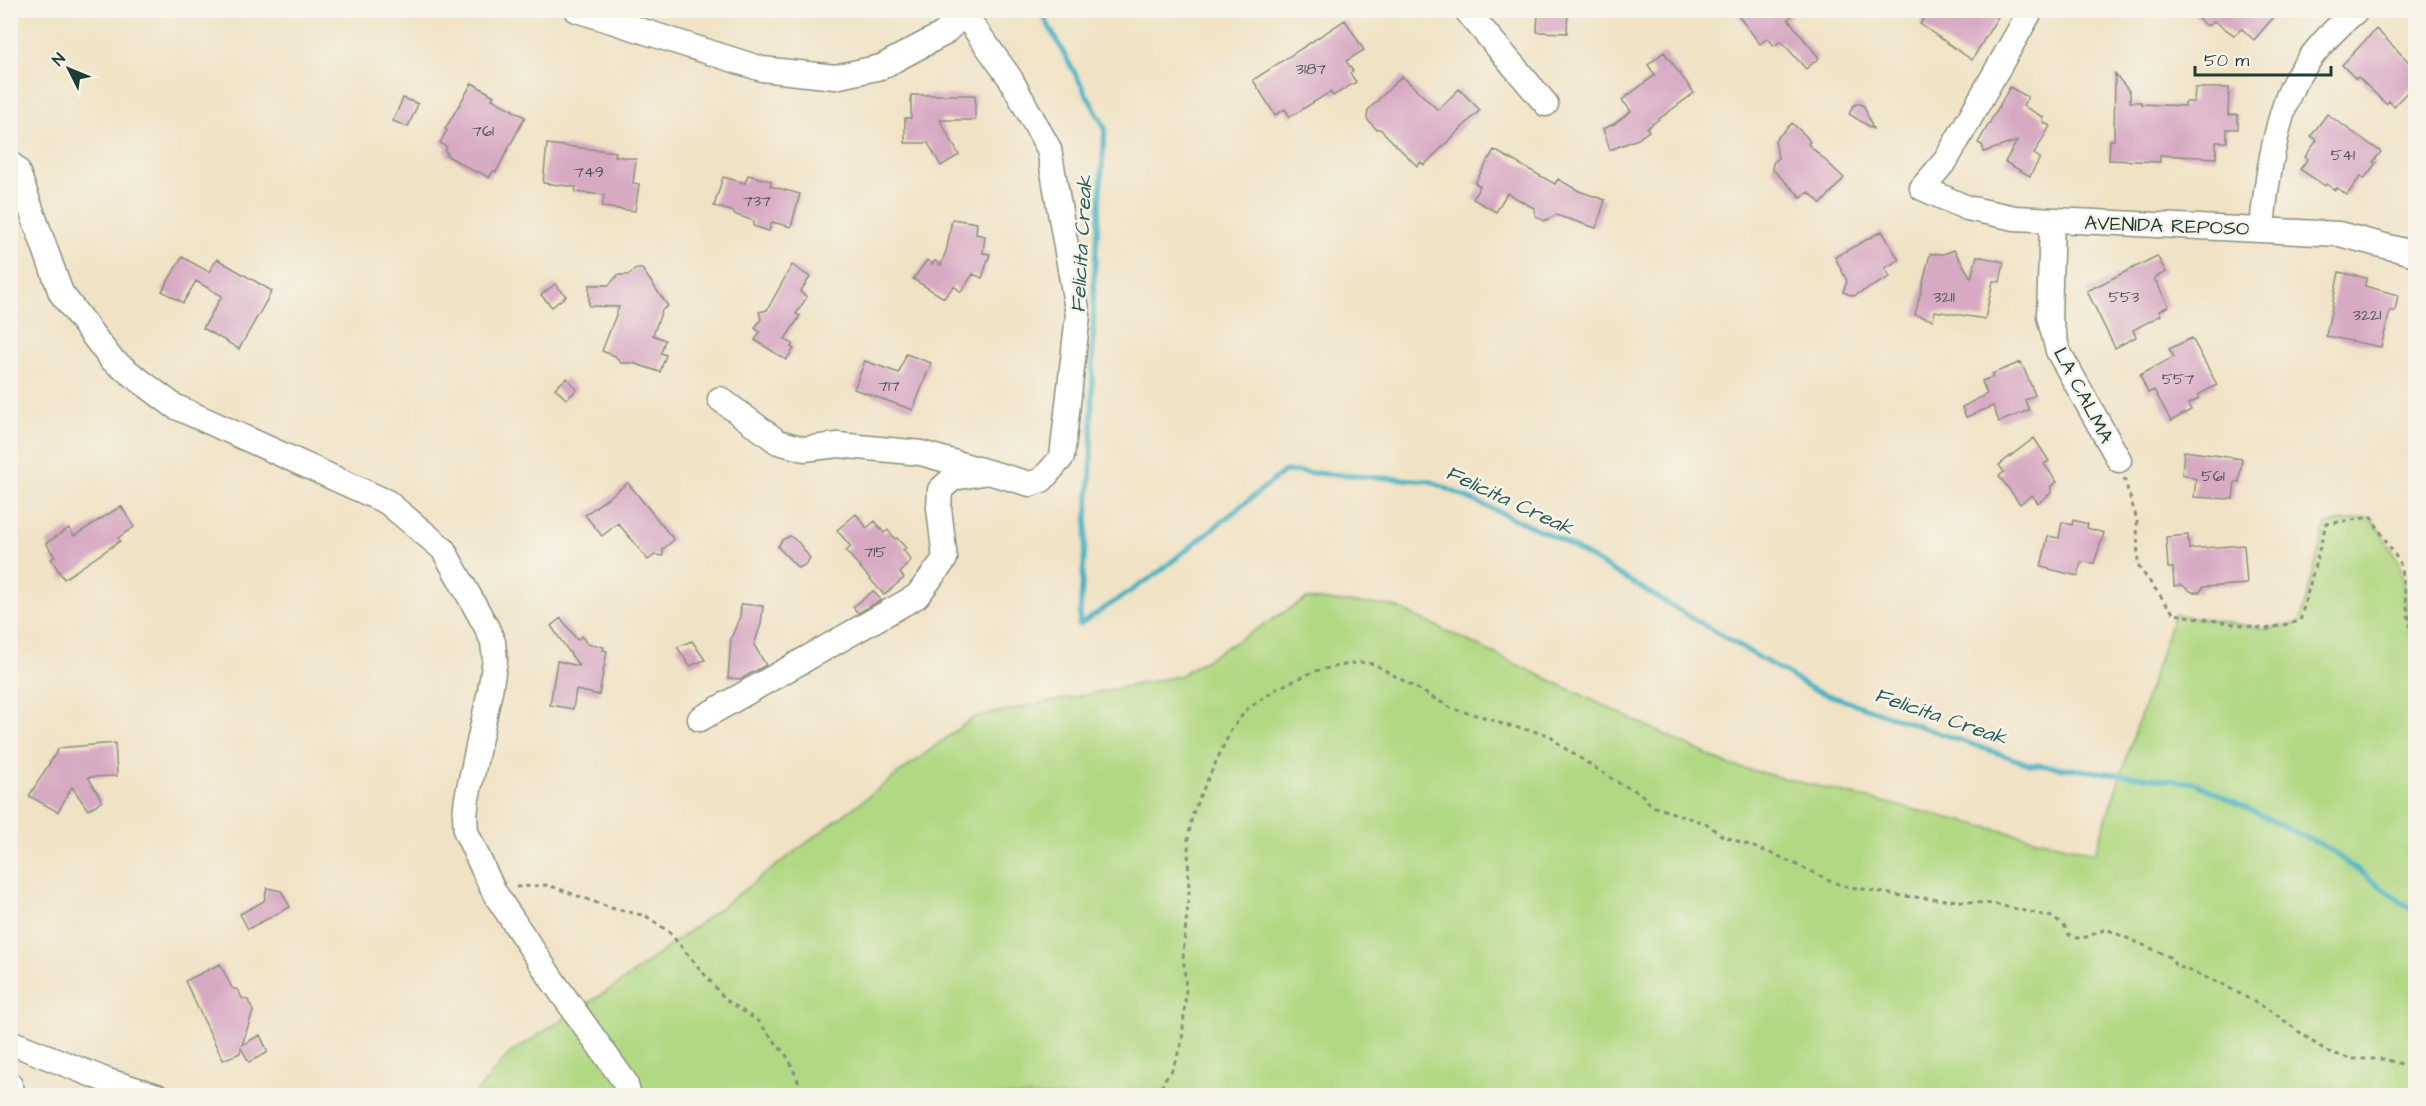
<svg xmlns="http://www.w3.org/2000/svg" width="2426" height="1106" font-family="'Architects Daughter',sans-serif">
<rect width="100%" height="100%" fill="#f7f3e8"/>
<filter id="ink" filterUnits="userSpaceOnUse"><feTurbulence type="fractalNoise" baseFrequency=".0167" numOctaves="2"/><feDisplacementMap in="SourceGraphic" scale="12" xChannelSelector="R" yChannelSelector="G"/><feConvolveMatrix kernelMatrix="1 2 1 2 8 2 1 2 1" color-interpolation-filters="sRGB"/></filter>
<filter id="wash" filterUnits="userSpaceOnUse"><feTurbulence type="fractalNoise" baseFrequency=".008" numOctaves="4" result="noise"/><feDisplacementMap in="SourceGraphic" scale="24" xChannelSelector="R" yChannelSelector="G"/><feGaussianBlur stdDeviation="1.35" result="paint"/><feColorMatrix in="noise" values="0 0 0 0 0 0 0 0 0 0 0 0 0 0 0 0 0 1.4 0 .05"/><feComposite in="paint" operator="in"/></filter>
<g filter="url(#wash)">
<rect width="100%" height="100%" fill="#f0e2c5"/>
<path fill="#b1d883" stroke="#688a5c" stroke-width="1.5" d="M 2371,517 L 2400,563 L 2416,663 L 2415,1095 L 473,1096 L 510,1053 L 620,983 L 974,717 L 1179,676 L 1306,599 L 1394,606 L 1729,765 L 2095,853 L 2174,614 L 2266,629 L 2300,622 L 2326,524 Z"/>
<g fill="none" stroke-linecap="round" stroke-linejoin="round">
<path stroke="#44b1c1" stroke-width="5" d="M 1040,10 L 1105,128 L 1094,278 L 1091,469 L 1079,625 L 1155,575 L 1285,471 L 1430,481 L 1557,538 L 1814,690 L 2029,764 L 2195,783 L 2326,847 L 2411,909 L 2416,908"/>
</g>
<g id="blocks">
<path fill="#d7a9c3" d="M 1538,10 L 1568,10 L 1567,33 L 1537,32 Z
M 1734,10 L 1799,10 L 1788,19 L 1819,58 L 1806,69 L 1781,41 L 1774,46 L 1768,38 L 1760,44 Z
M 1929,10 L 2002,10 L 1972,60 L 1920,24 Z
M 2189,10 L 2280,10 L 2254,40 L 2242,29 L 2234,35 L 2214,21 L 2210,25 L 2205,25 Z
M 1345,20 L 1364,50 L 1346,61 L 1353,71 L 1350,73 L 1356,82 L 1333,96 L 1330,92 L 1290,117 L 1285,109 L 1275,115 L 1253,80 Z
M 2376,29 L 2415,68 L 2415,84 L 2394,106 L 2389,101 L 2386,104 L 2358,77 L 2356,79 L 2342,65 Z
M 1664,52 L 1694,93 L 1647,128 L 1649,131 L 1638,139 L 1610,150 L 1603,129 L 1614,124 L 1631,111 L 1622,100 L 1655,75 L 1648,65 Z
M 2115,74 L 2130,92 L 2130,102 L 2141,102 L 2141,104 L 2185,106 L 2185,102 L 2194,102 L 2195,88 L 2229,88 L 2228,115 L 2238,115 L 2238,129 L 2227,129 L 2227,142 L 2216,142 L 2216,158 L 2160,155 L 2160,162 L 2109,160 L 2110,140 L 2114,140 Z
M 1402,76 L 1438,110 L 1459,89 L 1480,110 L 1424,165 L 1421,162 L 1417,166 L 1380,129 L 1376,129 L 1367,119 L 1368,110 Z
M 472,83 L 494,96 L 492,99 L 525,117 L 496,172 L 493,171 L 489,178 L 478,171 L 477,173 L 446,155 L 448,153 L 445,151 L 447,147 L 440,143 L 447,130 L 445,129 Z
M 2010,87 L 2028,97 L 2023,106 L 2043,117 L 2043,122 L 2050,126 L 2034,154 L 2040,158 L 2030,176 L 2005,162 L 2017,141 L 1984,152 L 1982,145 L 1978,143 Z
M 911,95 L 975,95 L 975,120 L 940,120 L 959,155 L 941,166 L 928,143 L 905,143 L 905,118 L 911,118 Z
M 403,98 L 418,104 L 408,127 L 393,121 Z
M 1858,103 L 1864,106 L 1873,129 L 1849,114 L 1853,106 Z
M 2327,114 L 2381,152 L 2373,162 L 2376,163 L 2364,179 L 2361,176 L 2347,195 L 2337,188 L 2335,190 L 2326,184 L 2325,186 L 2300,169 L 2308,159 L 2305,157 L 2317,140 L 2311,136 Z
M 1792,123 L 1806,136 L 1810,142 L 1808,144 L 1844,178 L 1821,204 L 1809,192 L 1801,197 L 1772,169 L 1773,163 L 1778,158 L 1775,140 Z
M 547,144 L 616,152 L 615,156 L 636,159 L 633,183 L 639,184 L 635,211 L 602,207 L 604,195 L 575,192 L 576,187 L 543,183 Z
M 1494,150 L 1555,184 L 1558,179 L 1579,191 L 1605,200 L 1596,228 L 1556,215 L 1544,221 L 1535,215 L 1534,208 L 1507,193 L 1496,212 L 1473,199 L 1480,186 L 1475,183 Z
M 748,175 L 771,181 L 770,186 L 800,194 L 791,227 L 772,222 L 769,231 L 753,226 L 754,221 L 734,214 L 734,212 L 714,206 L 723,177 L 745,183 Z
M 952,219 L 977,223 L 976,234 L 985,236 L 983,253 L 990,254 L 982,278 L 973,274 L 961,292 L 954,286 L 944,298 L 913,279 L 927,260 L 932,264 L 935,261 L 941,265 L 947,248 Z
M 1882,231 L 1899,260 L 1885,268 L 1890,277 L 1854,296 L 1843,292 L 1847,281 L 1835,257 Z
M 1954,250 L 1971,278 L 1977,256 L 2004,262 L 2000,282 L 1993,281 L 1985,319 L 1935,311 L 1933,320 L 1915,315 L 1930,254 L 1943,254 Z
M 2157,256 L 2166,272 L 2154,278 L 2169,306 L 2159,311 L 2161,315 L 2133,330 L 2136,337 L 2115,348 L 2087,291 Z
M 182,257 L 209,272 L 217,259 L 272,291 L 239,349 L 203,328 L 222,296 L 196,281 L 183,303 L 162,291 Z
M 792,265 L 810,277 L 800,292 L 807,297 L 796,314 L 800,316 L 785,339 L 793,344 L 791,347 L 794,349 L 786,360 L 755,340 L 760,332 L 755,328 L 761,319 L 759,312 L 767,310 Z
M 636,269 L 642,269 L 668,306 L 662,310 L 653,335 L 665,340 L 661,353 L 666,355 L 660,372 L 633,363 L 621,363 L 615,356 L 602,351 L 619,307 L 589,306 L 589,285 L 609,285 L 618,275 L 628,275 Z
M 2339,272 L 2366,278 L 2365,286 L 2398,295 L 2395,311 L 2390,311 L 2381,347 L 2326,336 Z
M 555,284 L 566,296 L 552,307 L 541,295 Z
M 2192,338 L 2217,385 L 2198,395 L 2198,399 L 2188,404 L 2191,410 L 2171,421 L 2154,390 L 2148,393 L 2140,375 L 2174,357 L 2169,349 Z
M 906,354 L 931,363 L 913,410 L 854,389 L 865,361 L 899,373 Z
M 2021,362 L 2035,395 L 2025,400 L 2029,410 L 1999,422 L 1993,406 L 1966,417 L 1962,407 L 1987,394 L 1982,381 L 1993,377 L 1992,374 Z
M 567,378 L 577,390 L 566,399 L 555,388 Z
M 2034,438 L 2049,461 L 2044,464 L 2057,482 L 2051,486 L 2051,493 L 2038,503 L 2032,495 L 2020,504 L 1999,476 L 2004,472 L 1999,465 Z
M 2184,451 L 2242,459 L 2239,482 L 2235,482 L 2233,499 L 2194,497 L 2196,479 L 2182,474 Z
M 628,483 L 674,540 L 663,549 L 663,556 L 655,555 L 648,560 L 618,523 L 602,536 L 585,515 Z
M 121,506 L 134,527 L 118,538 L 120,541 L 64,579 L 51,559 L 55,557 L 46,543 L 69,528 L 74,536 Z
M 856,514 L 867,528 L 875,521 L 884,533 L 888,530 L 895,539 L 897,538 L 906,548 L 903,550 L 911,560 L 900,573 L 904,578 L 884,595 L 846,551 L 851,547 L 837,530 Z
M 2073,520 L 2088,524 L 2087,528 L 2104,533 L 2094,563 L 2081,562 L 2078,576 L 2041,567 L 2048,536 L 2059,538 L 2062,522 L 2072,525 Z
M 2188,535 L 2189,549 L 2244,545 L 2247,584 L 2203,587 L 2200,592 L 2192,592 L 2182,585 L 2174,586 L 2173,568 L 2168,568 L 2166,537 Z
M 790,536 L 799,543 L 810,558 L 805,565 L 798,568 L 778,547 L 782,540 Z
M 873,591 L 881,600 L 858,613 L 853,607 Z
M 741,604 L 763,606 L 761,624 L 754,645 L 766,665 L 741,679 L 728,678 L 731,638 L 740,617 Z
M 561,618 L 577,640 L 582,636 L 587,644 L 604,647 L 603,650 L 607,651 L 599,695 L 576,690 L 573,709 L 550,705 L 557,661 L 579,666 L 551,626 Z
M 692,641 L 705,660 L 690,666 L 677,647 Z
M 115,743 L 117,776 L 88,777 L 102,801 L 88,810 L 72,787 L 58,812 L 29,796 L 59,748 Z
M 267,888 L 281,891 L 290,907 L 248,929 L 240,914 L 264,901 Z
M 220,964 L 232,988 L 238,990 L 242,998 L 248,1000 L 253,1011 L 242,1045 L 260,1035 L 267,1050 L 267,1053 L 249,1062 L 241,1048 L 240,1053 L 223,1060 L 185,981 Z"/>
</g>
</g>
<g filter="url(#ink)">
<use href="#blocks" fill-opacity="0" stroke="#88907c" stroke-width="1.5"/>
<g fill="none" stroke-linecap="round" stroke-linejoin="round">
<defs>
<path id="minor" d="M 577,10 L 762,69 L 835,77 L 881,67 L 943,34 L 968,10
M 1466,10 L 1546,104
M 2031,10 L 1946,160 L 1922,188 L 1967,208 L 2015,218 L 2339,234 L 2416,254
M 10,163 L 17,170 L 61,293 L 111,359 L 174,406 L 387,502 L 443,549 L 487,628 L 493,642 L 495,660 L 490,691 L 467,798 L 465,815 L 466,832 L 494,892 L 553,981 L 625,1082 L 629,1096
M 2052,221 L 2049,316 L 2058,351 L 2119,460
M 2262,229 C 2265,189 2277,109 2298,76 C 2314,50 2334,29 2357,10
M 720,399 L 778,442 L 804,449 L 838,445 L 921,453 L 1030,484 L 1042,480 L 1062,457 L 1078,315 L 1049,149 L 1010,78 L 965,15
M 700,719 L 917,596 L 945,559 L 939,508 L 940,490 L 953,478 L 983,473
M 10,1042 L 108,1081 L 157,1096
M 10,1085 L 14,1096"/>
</defs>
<use href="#minor" stroke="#88907c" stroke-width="27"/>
<path stroke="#88907c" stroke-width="3" stroke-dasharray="4.5 4.5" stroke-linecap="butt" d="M 2124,478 L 2137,520 L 2138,566 L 2174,614 L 2266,629 L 2300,621 L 2326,524 L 2371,517 L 2400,563 L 2416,663
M 516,887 L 548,885 L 611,908 L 646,916 L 669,932 L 725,999 L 759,1022 L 789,1059 L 804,1096
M 1158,1096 L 1165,1079 L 1172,1070 L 1182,1042 L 1186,989 L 1183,953 L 1189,895 L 1188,839 L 1192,816 L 1199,798 L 1231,730 L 1247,709 L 1278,688 L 1315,671 L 1359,662 L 1374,664 L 1453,709 L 1487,718 L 1505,725 L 1550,735 L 1561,746 L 1622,785 L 1639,792 L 1652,806 L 1707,824 L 1721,835 L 1778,856 L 1840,885 L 1902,896 L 1994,904 L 2052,917 L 2065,927 L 2069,935 L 2081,939 L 2106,929 L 2164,954 L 2171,958 L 2175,965 L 2224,985 L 2274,1013 L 2325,1051 L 2352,1059 L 2384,1059 L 2416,1068"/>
<use href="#minor" stroke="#fff" stroke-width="24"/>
</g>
</g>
<g text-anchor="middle" stroke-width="5" stroke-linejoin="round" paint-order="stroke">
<g font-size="16" fill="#4d5858">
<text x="1311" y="74">3187</text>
<text x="483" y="136">761</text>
<text x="2343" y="160">541</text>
<text x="589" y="177">749</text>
<text x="757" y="206">737</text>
<text x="1944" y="302">3211</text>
<text x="2124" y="302">553</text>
<text x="2367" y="320">3221</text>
<text x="2178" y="384">557</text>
<text x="889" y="391">717</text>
<text x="2213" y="481">561</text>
<text x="875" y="557">715</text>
</g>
<g font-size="20" fill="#1f3d34" stroke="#f7f3e8">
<text transform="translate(2167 225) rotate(2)" y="7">AVENIDA REPOSO</text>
<text transform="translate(2084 395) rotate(62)" y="7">LA CALMA</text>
</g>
<g font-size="21" font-style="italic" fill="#285a57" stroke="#f7f3e8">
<text transform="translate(1081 244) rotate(-87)" y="7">Felicita Creak</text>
<text transform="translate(1510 500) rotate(25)" y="7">Felicita Creak</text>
<text transform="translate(1941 716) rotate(19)" y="7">Felicita Creak</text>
</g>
</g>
<rect width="2426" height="1106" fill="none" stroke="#f7f3e8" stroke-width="36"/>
<g transform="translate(69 69) rotate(313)" stroke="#f7f3e8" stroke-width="4.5" paint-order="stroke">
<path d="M0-4.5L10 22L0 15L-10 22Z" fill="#1f3d34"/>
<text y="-9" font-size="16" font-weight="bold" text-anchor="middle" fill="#1f3d34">N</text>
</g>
<path d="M2195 66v9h136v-9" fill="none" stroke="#1f3d34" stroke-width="3"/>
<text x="2204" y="66" font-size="18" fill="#1f3d34" stroke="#f7f3e8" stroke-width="4.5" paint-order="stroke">50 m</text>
</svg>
